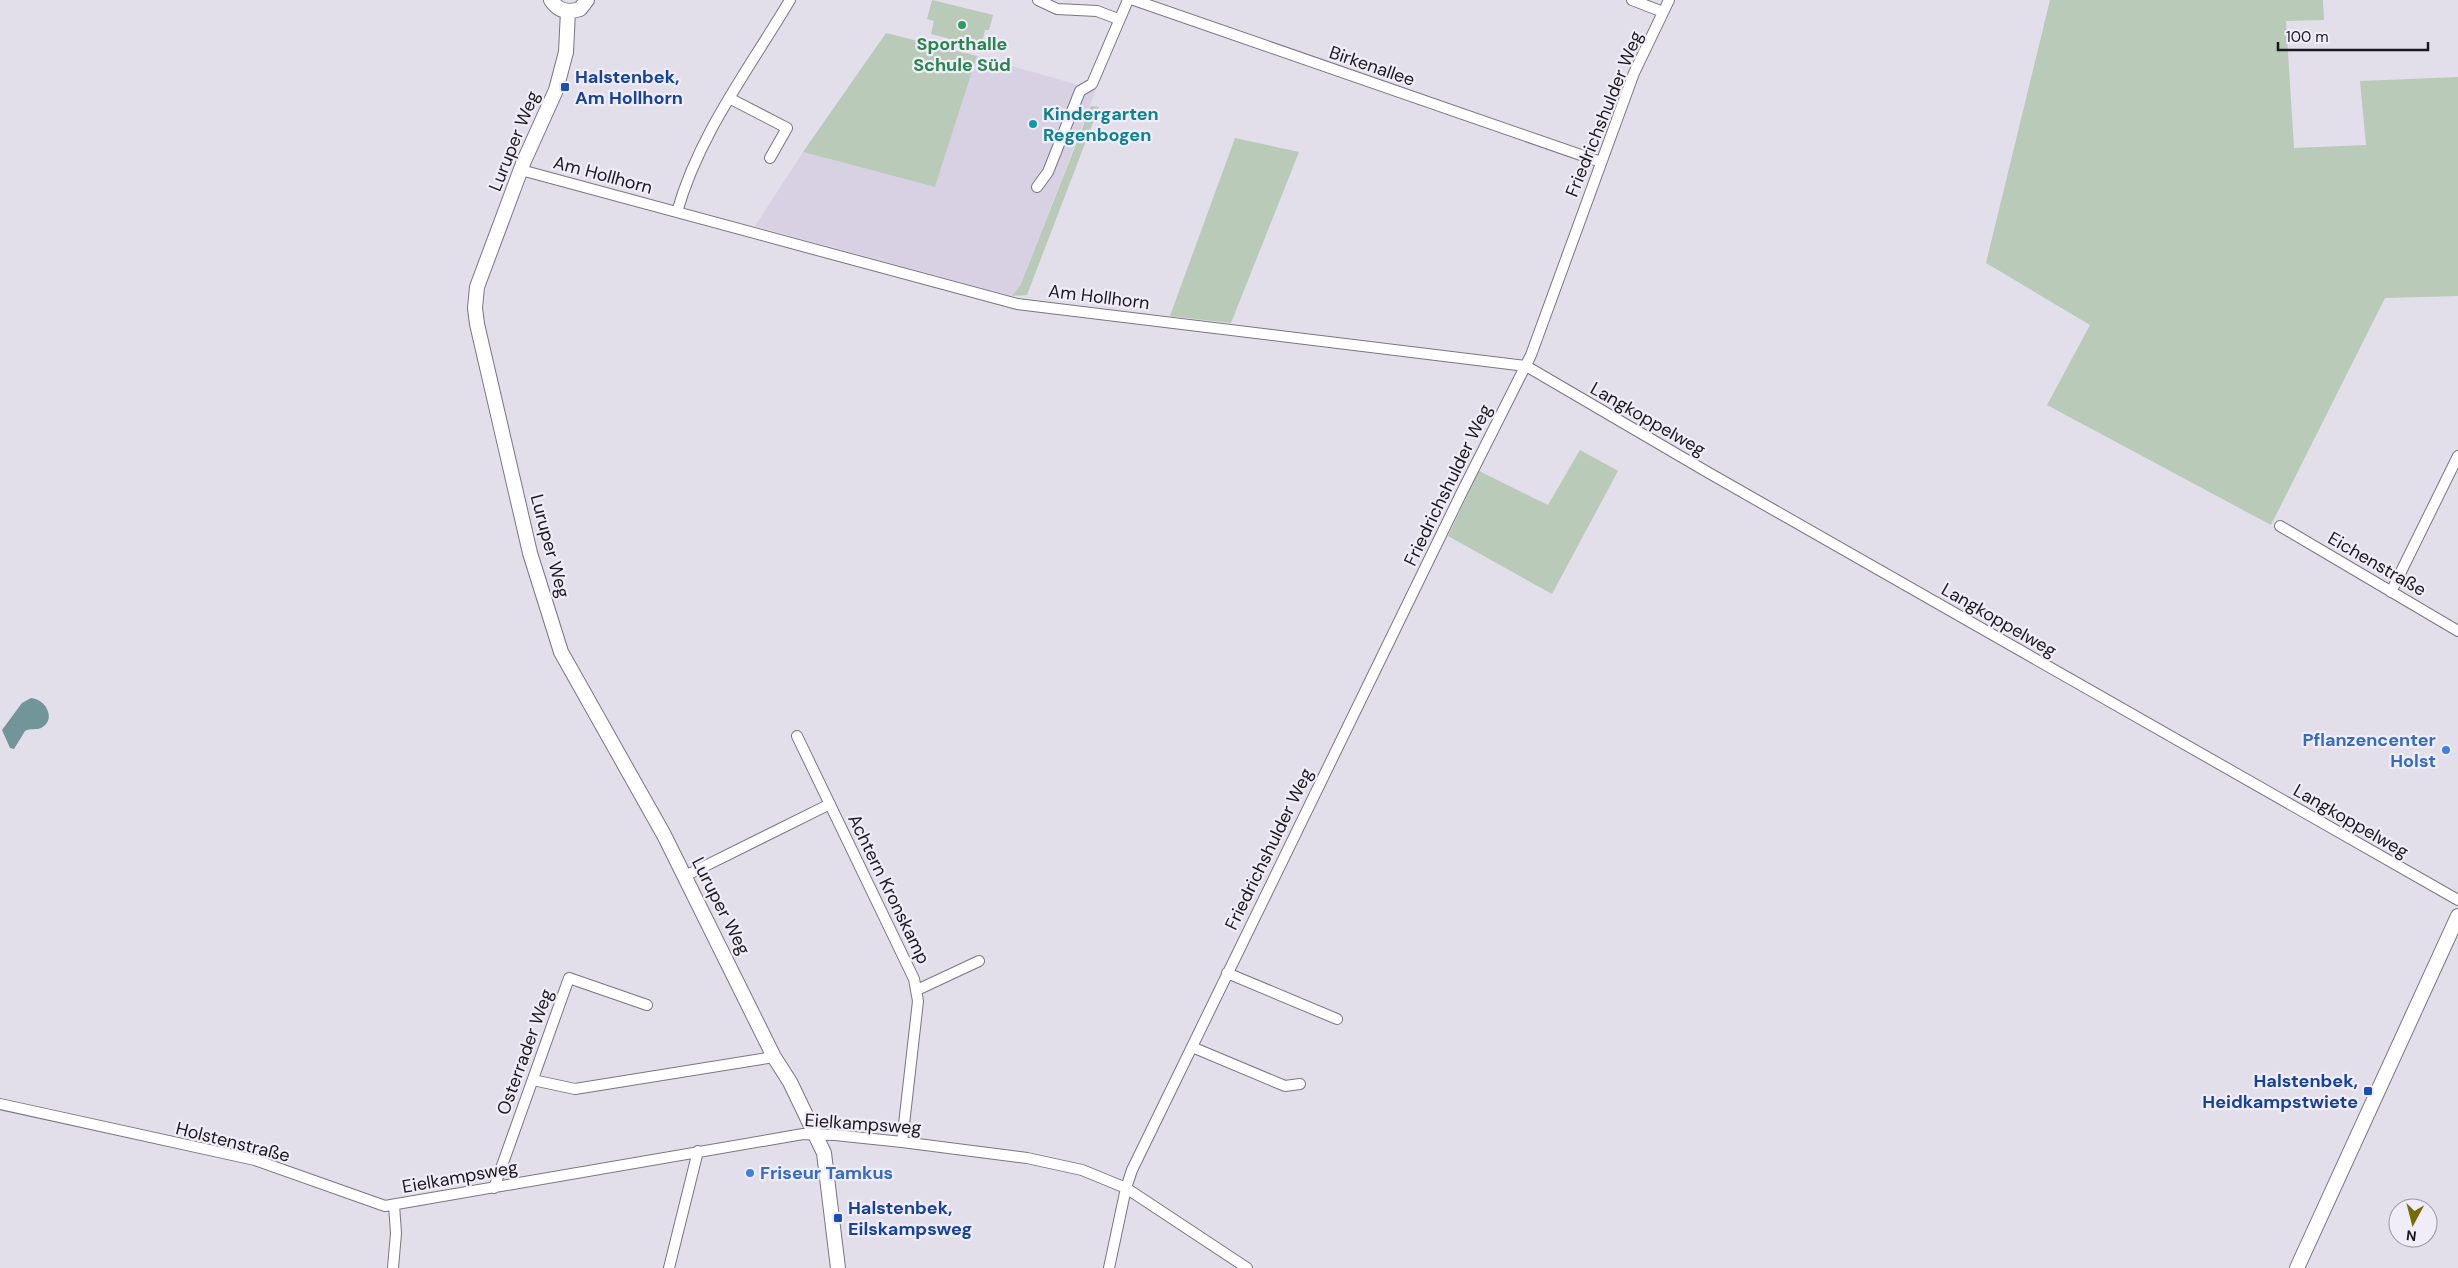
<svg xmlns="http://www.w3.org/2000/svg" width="2458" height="1268" font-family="'DM Sans',sans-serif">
<rect width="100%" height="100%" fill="#e2deea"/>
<path fill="#d8d1e4" d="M 977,56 L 1096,90 L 1021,284 L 1012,296 L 755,226 L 803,152 L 935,187 Z"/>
<path fill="#b9cab9" d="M 932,0 L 993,15 L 989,30 L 985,30 L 981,47 L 931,34 L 934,21 L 927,19 Z
M 2050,0 L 2323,0 L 2324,20 L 2286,21 L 2294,148 L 2366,145 L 2360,81 L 2458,77 L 2458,296 L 2385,298 L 2271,525 L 2047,405 L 2090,325 L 1986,263 Z
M 886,33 L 977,56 L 935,187 L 803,152 Z
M 1091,106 L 1099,107 L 1027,295 L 1012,296 L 1021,284 Z
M 1235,138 L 1299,152 L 1231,323 L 1170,316 Z
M 1580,450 L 1618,471 L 1552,594 L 1448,536 L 1479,471 L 1548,505 Z"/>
<path fill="#719598" d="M 31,698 C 46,699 57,720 41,728 C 37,730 30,728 25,731 L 14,749 L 10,748 L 2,730 L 22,703 Z"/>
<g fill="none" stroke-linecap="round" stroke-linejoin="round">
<defs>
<path id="street" d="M 1038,0 L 1057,9 L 1097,11 L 1118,19
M 1134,0 L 1601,162
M 1632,0 L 1663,12
M 729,98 L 787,128 L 770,158
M 521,170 L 1017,304 L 1526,366 L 1709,473 L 2458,900
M 1037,187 L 1048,172 L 1080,91 L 1092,84 L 1128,0
M 677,212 C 699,134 749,69 790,0
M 2280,526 L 2458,631
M 2391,592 L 2458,456
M 797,736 L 914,979 L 918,1001 L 902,1142
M 685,876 L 830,804
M 1227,973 L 1337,1019
M 917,990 L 979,961
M 1192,1047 L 1285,1086 L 1300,1084
M 533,1080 L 575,1089 L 774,1057
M 0,1104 L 255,1160 L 385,1206 L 803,1134 L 835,1135 L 902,1142 L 1027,1158 L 1082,1170 L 1126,1188 L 1247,1268
M 494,1188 L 569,978 L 647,1005
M 393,1268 L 396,1233 L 394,1205
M 669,1268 L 698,1151
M 1109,1268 L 1126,1188 L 1132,1170 L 1462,492 L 1531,355 L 1634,73 L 1669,0"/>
<path id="secondary" d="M 551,0 C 558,11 568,13 580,9 L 587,0
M 568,11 L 566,52 L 556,90 L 524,161 L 477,287 L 475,308 L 477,324 L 530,553 L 561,652 L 664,835 L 774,1057 L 790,1082 L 824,1153 L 838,1268
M 2297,1268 L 2458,916"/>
</defs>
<use href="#street" stroke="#7a7681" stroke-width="12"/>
<use href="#secondary" stroke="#7a7681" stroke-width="16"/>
<use href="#street" stroke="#fff" stroke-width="10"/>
<use href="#secondary" stroke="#fff" stroke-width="14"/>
</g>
<circle fill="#2e9e5b" stroke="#f0ecf8" stroke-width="2" cx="962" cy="25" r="5"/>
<g fill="#1a4fb4" stroke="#f0ecf8" stroke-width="2">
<rect x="560" y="82" width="10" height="10" rx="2.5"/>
<rect x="2363" y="1086" width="10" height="10" rx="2.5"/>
<rect x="833" y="1213" width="10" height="10" rx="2.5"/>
</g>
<circle fill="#0f9aa8" stroke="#f0ecf8" stroke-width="2" cx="1033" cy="124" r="5"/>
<g fill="#3f7fe0" stroke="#f0ecf8" stroke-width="2">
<circle cx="2446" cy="750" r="5"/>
<circle cx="750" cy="1173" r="5"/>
</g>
<g text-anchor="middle" stroke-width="4.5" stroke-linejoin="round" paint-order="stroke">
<g font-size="18" font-weight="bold" fill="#27864d" stroke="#f0ecf8">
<text x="962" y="50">Sporthalle<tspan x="962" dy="21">Schule Süd</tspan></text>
</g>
<g font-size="18" fill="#1b191d" stroke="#f0ecf8">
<text transform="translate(1372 66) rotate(19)" y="6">Birkenallee</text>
<text transform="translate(1604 114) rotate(-68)" y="6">Friedrichshulder Weg</text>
<text transform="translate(514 141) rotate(-68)" y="6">Luruper Weg</text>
<text transform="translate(603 175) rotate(15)" y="6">Am Hollhorn</text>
<text transform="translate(1099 297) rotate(7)" y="6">Am Hollhorn</text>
<text transform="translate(1648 419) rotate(30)" y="6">Langkoppelweg</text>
<text transform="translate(1448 485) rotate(-64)" y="6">Friedrichshulder Weg</text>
<text transform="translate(550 546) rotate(75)" y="6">Luruper Weg</text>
<text transform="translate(2377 564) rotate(30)" y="6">Eichenstraße</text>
<text transform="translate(1999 620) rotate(30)" y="6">Langkoppelweg</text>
<text transform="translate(2351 821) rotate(30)" y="6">Langkoppelweg</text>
<text transform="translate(1269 849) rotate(-64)" y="6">Friedrichshulder Weg</text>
<text transform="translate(889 889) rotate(64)" y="6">Achtern Kronskamp</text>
<text transform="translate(721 906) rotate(63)" y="6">Luruper Weg</text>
<text transform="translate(525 1052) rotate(-70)" y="6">Osterrader Weg</text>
<text transform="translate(863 1124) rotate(4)" y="6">Eielkampsweg</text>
<text transform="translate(233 1142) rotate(14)" y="6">Holstenstraße</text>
<text transform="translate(460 1177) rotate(-10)" y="6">Eielkampsweg</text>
</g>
<g font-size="18" font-weight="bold" fill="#164399" stroke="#f0ecf8" text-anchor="start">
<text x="575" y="83">Halstenbek,<tspan x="575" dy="21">Am Hollhorn</tspan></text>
<text x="2358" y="1087" text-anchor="end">Halstenbek,<tspan x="2358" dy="21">Heidkampstwiete</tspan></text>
<text x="848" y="1214">Halstenbek,<tspan x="848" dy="21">Eilskampsweg</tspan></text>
</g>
<g font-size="18" font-weight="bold" fill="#0d838f" stroke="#f0ecf8" text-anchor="start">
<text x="1043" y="120">Kindergarten<tspan x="1043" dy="21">Regenbogen</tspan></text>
</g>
<g font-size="18" font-weight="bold" fill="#366cbe" stroke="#f0ecf8" text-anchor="end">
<text x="2436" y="746">Pflanzencenter<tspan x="2436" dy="21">Holst</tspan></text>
<text x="760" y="1179" text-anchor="start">Friseur Tamkus</text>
</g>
</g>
<g transform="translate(2413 1223) rotate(187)"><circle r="24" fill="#f0ecf8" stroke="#9b98a0"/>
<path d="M0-4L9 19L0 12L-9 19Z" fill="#756c07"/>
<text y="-8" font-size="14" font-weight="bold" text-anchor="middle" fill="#1b191d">N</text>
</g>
<path d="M2278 42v8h150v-8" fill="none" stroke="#1b191d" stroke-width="2.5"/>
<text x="2286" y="42" font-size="15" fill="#1b191d" stroke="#f0ecf8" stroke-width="4" paint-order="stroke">100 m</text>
</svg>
